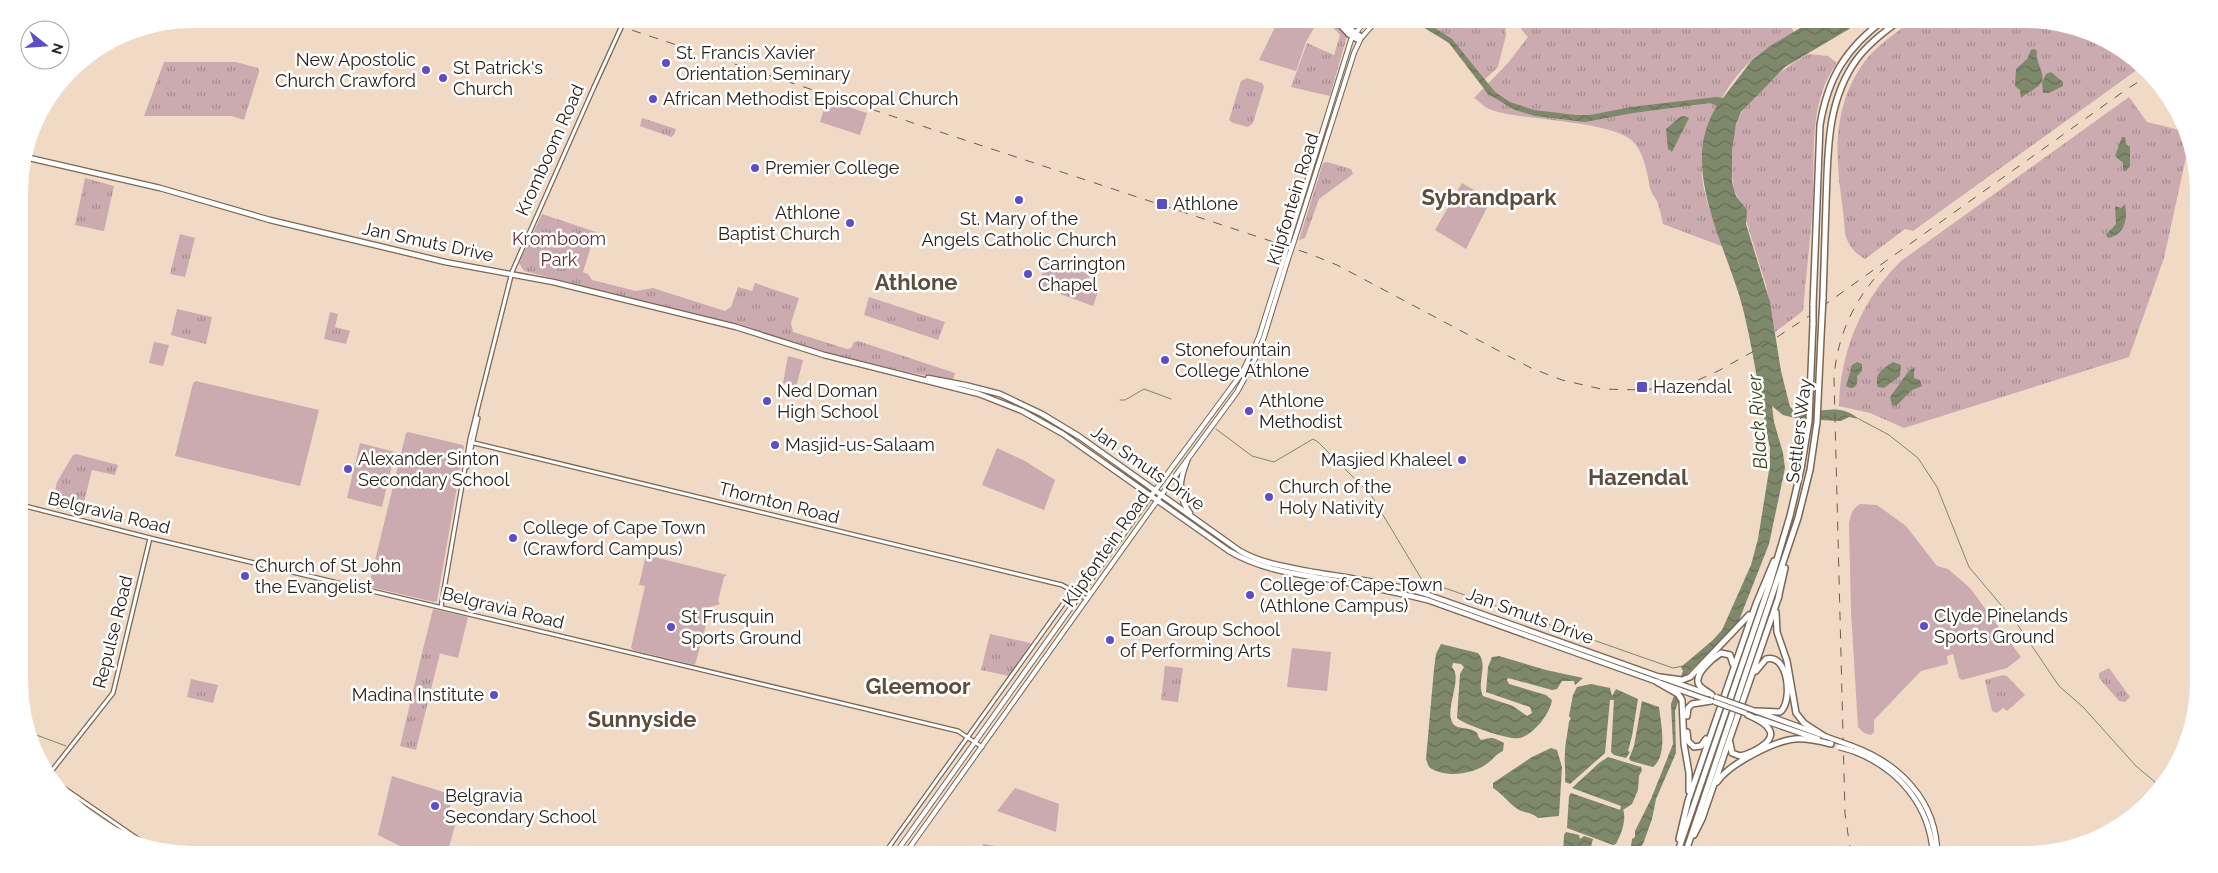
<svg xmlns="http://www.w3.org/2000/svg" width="2218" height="873" font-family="Raleway,sans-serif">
<defs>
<pattern id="grass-tufts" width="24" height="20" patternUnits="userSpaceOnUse" patternTransform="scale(1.25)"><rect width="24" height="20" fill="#cbabaf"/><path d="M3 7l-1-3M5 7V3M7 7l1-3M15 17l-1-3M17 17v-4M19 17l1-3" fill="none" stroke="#a58b8e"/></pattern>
<pattern id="water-waves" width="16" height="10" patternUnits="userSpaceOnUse" patternTransform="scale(1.25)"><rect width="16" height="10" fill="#7e886b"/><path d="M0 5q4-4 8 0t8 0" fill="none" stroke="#676f57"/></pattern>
</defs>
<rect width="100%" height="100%" fill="#f0dac6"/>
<path fill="url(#grass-tufts)" d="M 1325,19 L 1333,19 L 1347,36 L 1330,96 L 1291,87 L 1307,43 L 1334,55 L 1340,35 Z
M 1409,19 L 1504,19 L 1506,35 L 1498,67 L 1481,83 L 1452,43 Z
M 1530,19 L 1788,19 L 1794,32 C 1779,41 1765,49 1753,59 C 1723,85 1701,132 1702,170 C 1702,196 1715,223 1724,247 L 1663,224 C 1661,216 1660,208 1657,201 C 1655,197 1651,193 1650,188 C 1647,173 1645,158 1636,145 C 1618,119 1521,122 1489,109 C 1484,107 1479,101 1474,98 L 1508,63 L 1528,37 L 1521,29 Z
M 1915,19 L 2027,19 L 2083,28 L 2141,67 L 1913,231 L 1905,229 L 1865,259 C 1854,253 1849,246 1845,234 C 1844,211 1839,188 1838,165 C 1835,125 1844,82 1873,52 C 1886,39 1901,29 1915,19 Z
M 1809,54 L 1828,56 L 1837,63 C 1808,102 1815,155 1813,200 C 1811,237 1806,274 1803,311 L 1775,332 L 1766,285 L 1740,201 C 1732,190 1732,177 1732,164 C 1732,151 1732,135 1737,122 C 1745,99 1787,64 1809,54 Z
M 164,62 L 236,62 L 258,68 L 259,72 L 244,120 L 232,116 L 144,116 Z
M 1247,78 L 1262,83 L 1264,87 L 1253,123 L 1248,127 L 1233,123 L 1229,120 L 1241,81 Z
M 2129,97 L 2147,122 L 2188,132 L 2190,139 L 2164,258 L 2129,357 L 1904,428 L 1870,413 L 1839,406 C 1840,352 1862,299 1901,261 Z
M 642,118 L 676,129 L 674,135 L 671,137 L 640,126 Z
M 1327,162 L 1351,169 L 1353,174 L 1319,199 L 1305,238 L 1299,240 L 1323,163 Z
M 85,178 L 114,186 L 104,231 L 75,225 Z
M 542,214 L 599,233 L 598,241 L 593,240 L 583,272 L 588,274 L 592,280 L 636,291 L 653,288 L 725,311 L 731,307 L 738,287 L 752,291 L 755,283 L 799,298 L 791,323 L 793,332 L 847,349 L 851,348 L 854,342 L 858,341 L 955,373 L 953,380 L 912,373 L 831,354 L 733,324 L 524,271 L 519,263 Z
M 180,234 L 195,238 L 185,277 L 170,274 Z
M 1047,260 L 1090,274 L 1086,288 L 1098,292 L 1093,306 L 1038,286 Z
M 869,297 L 945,322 L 938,340 L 864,315 Z
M 177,309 L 212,317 L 206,344 L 171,335 Z
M 330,312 L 338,314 L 335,327 L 350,331 L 346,344 L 324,339 Z
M 76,454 L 118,465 L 115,475 L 92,470 L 81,514 L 51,507 L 57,482 L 73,455 Z
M 990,634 L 1030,643 L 1032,645 L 1009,676 L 981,670 Z
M 423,649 L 440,653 L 416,750 L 400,746 Z
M 1165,666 L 1183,668 L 1178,702 L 1161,700 Z
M 2109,668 L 2130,697 L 2125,702 L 2119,701 L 2099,678 L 2099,673 Z
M 2003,675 L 2007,676 L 2025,695 L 2007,711 L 2003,708 L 1997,713 L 1992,711 L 1985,680 Z
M 191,679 L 218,685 L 213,703 L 187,697 Z"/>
<path fill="#cbabaf" d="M 1279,19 L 1319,19 L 1306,42 L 1296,71 L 1259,60 Z
M 827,100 L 867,113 L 860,135 L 820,122 Z
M 1462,183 L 1491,200 L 1466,249 L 1435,230 Z
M 154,342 L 169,345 L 163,366 L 149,363 Z
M 788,356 L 803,360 L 796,388 L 783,383 Z
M 196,381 L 319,410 L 300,486 L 175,456 L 193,383 Z
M 408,432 L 463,445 L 464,447 L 437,601 L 434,602 L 370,587 L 369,585 L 406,433 Z
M 360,443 L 395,452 L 382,507 L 347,498 Z
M 997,448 L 1025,461 L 1055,480 L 1044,510 L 982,485 Z
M 1860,504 L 1877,505 L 1906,526 L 1937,566 L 1948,569 L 1970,588 L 2021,657 L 2007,668 L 1962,680 L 1959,678 L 1953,654 L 1947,656 L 1948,664 L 1921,671 L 1874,720 L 1874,732 L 1871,735 L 1864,733 L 1858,727 L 1851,612 L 1849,523 C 1851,514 1852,509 1860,504 Z
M 646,555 L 727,575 L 724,577 L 718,601 L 720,604 L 711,607 L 695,665 L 633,650 L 631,648 L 645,586 L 639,585 Z
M 433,609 L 468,617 L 458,658 L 423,649 Z
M 1292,648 L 1331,652 L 1327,691 L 1287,687 Z
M 392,776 L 453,795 L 448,816 L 457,818 L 448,851 L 424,846 L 421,854 L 416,854 L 378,835 Z
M 1015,788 L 1059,804 L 1056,832 L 997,811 Z
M 983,844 L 1003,847 L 1022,854 L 982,854 Z"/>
<path fill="url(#water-waves)" d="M 1410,19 L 1421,19 L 1452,39 L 1495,92 L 1510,102 L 1534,110 L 1576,115 L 1590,115 L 1631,107 L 1716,97 L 1723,98 L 1752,60 L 1770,46 L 1815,19 L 1866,19 L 1785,67 L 1741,112 L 1736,124 L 1732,150 L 1732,182 L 1736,196 L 1747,210 L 1746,224 L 1770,302 L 1781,371 L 1790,407 C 1807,422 1834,397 1859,419 L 1849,417 L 1841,421 L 1799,419 L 1783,415 L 1772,406 L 1774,422 L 1783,453 L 1785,468 L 1769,544 L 1738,623 L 1688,673 L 1675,711 L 1676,753 L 1656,799 L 1652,819 L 1643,844 L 1635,854 L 1630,854 L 1632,839 L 1635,837 L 1635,831 L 1651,799 L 1673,744 L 1671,704 L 1683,671 L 1681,667 L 1713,640 L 1722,630 L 1751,565 L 1758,539 L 1770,464 L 1770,448 C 1760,403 1755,358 1744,313 C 1730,251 1676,168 1717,106 L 1710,103 L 1633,113 L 1585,122 L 1535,116 L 1515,110 L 1488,94 L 1449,43 Z
M 2034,49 L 2037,51 C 2037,53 2036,56 2037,58 C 2038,66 2049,79 2037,87 C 2032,91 2026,93 2021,98 L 2020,90 L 2015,86 L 2016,69 L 2027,59 L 2031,50 Z
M 2051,72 L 2063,82 L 2063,86 L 2049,93 L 2043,93 L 2042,83 L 2046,74 Z
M 1684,116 L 1689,118 L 1672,152 L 1668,149 L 1666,129 L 1680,117 Z
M 2122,137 L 2125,137 L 2126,144 L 2130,147 L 2130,166 L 2126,171 L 2123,170 L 2123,163 L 2115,156 Z
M 2125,204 C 2128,219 2125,235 2108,238 L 2106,235 L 2116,224 L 2115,206 L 2121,208 Z
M 1857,362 L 1862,364 L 1862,371 L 1857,376 C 1858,382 1857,388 1850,388 L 1846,386 L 1852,365 Z
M 1893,362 L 1901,365 L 1900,376 L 1884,388 L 1878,387 C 1873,374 1884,368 1893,362 Z
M 1914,367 L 1914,378 L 1920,380 L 1922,386 L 1912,390 L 1896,406 L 1892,405 L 1890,397 L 1908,372 Z
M 1441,644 L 1478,653 C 1489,665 1476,682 1483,696 L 1513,706 L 1527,716 L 1532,713 L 1530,707 L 1486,692 L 1488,667 L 1492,657 L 1499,656 L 1546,670 L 1583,678 L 1575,685 L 1574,681 L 1562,681 L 1557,689 L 1552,690 L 1508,678 L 1507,680 L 1509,684 L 1546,695 L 1552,700 C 1550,714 1534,734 1520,738 C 1511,741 1465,725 1457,718 L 1460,674 L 1464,667 L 1461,664 L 1453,663 L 1452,667 C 1463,678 1445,708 1452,722 C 1456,731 1471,726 1477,733 C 1478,736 1479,738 1481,740 C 1493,737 1492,737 1504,743 L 1503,751 C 1497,753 1492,761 1485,765 C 1470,775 1444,778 1429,767 L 1426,759 L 1434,669 L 1436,654 Z
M 1591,684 L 1610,688 L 1612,696 L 1616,689 L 1638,699 L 1632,736 L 1628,751 L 1630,752 L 1626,758 L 1614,755 L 1611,752 L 1614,700 L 1610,700 L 1605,753 L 1570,784 L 1565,782 C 1566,772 1564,763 1565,753 C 1565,743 1568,732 1569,721 L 1571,719 L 1569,716 L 1573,695 L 1577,687 Z
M 1642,701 L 1659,707 C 1661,724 1668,755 1653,767 L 1631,761 L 1629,759 L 1634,746 Z
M 1551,748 L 1557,750 L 1562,767 L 1559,816 L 1538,818 C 1531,812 1526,813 1519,810 C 1509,804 1503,794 1493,788 L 1493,783 L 1532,757 Z
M 1608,757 L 1641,767 L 1642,770 L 1639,776 L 1638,790 L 1632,804 L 1623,810 C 1627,819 1621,835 1616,844 L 1613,845 L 1567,828 L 1569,796 L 1571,793 L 1620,810 L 1621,806 L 1572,788 L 1599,763 Z
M 1566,832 L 1579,835 L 1580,839 L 1584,836 L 1593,839 L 1589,854 L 1576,854 L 1578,844 L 1575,854 L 1563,854 L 1564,835 Z"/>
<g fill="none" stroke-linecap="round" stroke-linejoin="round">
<path stroke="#7e886b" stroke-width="1" d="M 1120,400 L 1125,400 L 1144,389 L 1171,399
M 1859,419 L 1889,435 L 1918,458 L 1937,487 L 1969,567 L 2017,624 L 2059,686 L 2083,707 L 2136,766 L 2162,788
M 1216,429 L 1252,456 L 1274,462 L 1313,439 L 1318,442 L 1371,495 L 1422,580 L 1673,668 L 1683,666
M 31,733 L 66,746"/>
<defs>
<path id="tertiary" d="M 470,442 L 1062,585 L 1087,599
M 467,467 L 478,418
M 21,505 L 154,539 L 958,731 L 982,747
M 441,607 L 470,439 L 512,272 L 594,87
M 50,773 L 113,693 L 150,538
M 55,782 L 151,848
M 884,854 L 1073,590"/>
<path id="secondary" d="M 1290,236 L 1351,40 L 1366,19
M 1295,238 L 1354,53 L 1361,38 L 1378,19
M 895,854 L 1142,508 L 1242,373 L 1259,337 L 1284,258
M 905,854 L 1154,505 L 1237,392 L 1255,359 L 1264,337 L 1288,259"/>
<path id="primary" d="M 25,157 L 160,188 L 270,220 L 383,247 L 445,262 L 553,282 L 736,327 L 824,355 L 979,394 L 1022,411 L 1063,434 L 1229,551 C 1261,570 1296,574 1332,580 C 1364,586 1395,592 1427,600 L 1711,701
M 928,378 L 965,385 L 1000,394 L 1042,414 L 1080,437 L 1240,551 C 1263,564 1288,567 1313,572 C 1350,578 1388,583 1423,593 L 1708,694
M 1187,461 C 1179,481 1177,496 1190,513
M 1747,708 L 1841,742
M 1757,718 L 1818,739
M 1852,746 C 1899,763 1937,801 1937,854
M 1853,751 C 1898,768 1930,805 1933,854"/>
<path id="motorway" d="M 1335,19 L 1349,34 L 1359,40
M 1346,26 L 1361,37
M 1823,298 C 1824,266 1825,235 1826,203 C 1828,154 1826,101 1857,59 C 1869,43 1886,30 1902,19
M 1813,305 L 1820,125 C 1828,77 1846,48 1885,19
M 1778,599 L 1785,568
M 1776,612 L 1777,632 L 1787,661 L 1796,713 L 1804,723 L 1824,736
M 1756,671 L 1766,659 C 1789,653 1793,703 1780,712 L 1756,711
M 1660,677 L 1682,680 L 1690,677 L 1749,615
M 1657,682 L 1678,694 L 1682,700 L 1684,744 L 1689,773 L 1689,791
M 1712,695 C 1708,692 1702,689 1699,685 C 1693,674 1713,658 1721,653 L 1730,655 L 1733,664
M 1687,716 L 1688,708 L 1692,704 L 1711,701
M 1687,732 L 1688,741 L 1694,747 L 1701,746 L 1706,739
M 1730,743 L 1732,753 L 1740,756 C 1749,754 1775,743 1770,731 C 1767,723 1755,718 1748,715
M 1717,782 C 1729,764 1774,741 1795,739 C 1807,738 1819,741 1831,744
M 1694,835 L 1702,819 L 1779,596
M 1679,839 L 1688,801 L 1756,604 L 1774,561
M 1677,854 L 1770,583 L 1790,516 L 1801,469 L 1809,421 L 1813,323
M 1685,854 L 1798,518 L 1810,470 L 1817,422 L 1822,316"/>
</defs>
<use href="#tertiary" stroke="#7a6755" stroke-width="5.5"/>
<use href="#secondary" stroke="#7a6755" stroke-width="6"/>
<use href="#primary" stroke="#7a6755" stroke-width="7"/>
<use href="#motorway" stroke="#7a6755" stroke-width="8"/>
<use href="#tertiary" stroke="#fff" stroke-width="3"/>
<use href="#secondary" stroke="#fff" stroke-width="4"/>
<use href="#primary" stroke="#fff" stroke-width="4.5"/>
<use href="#motorway" stroke="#fff" stroke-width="5"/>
<path stroke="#695c50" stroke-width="1" stroke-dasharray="9 9" stroke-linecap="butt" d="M 598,19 L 1310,254 L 1337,265 L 1531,368 L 1562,380 L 1601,389 L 1642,390 L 1671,387 L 1696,381 L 1718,371 L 1765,345 L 1809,316 L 2127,89 L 2151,74
M 1851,854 L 1845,814 L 1834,378 C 1837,336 1854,299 1884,268"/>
<defs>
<path id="tertiary-bridge" d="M 594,87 L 625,19"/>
<path id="secondary-bridge" d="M 1284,258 L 1290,236
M 1288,259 L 1295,238"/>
<path id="primary-bridge" d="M 1716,697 L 1747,708
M 1715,702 L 1745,713
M 1841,742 L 1852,746
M 1839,747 L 1853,751"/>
<path id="motorway-bridge" d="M 1822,316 L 1823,298
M 1813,323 L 1813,305"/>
</defs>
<use href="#tertiary-bridge" stroke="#7a6755" stroke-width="5.5" stroke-linecap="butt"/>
<use href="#secondary-bridge" stroke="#7a6755" stroke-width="6" stroke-linecap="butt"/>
<use href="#primary-bridge" stroke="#7a6755" stroke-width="7" stroke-linecap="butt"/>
<use href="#motorway-bridge" stroke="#7a6755" stroke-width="8" stroke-linecap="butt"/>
<use href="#tertiary-bridge" stroke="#fff" stroke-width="3"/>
<use href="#secondary-bridge" stroke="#fff" stroke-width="4"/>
<use href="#primary-bridge" stroke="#fff" stroke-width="4.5"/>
<use href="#motorway-bridge" stroke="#fff" stroke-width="5"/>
</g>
<g fill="#5d4ec6" stroke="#fff" stroke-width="2">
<circle cx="666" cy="63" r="5"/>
<circle cx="426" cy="70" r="5"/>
<circle cx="443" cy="78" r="5"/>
<circle cx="653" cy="99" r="5"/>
<circle cx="755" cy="168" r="5"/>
<circle cx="1019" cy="200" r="5"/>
<rect x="1156" y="198" width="12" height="12" rx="2.5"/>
<circle cx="850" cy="223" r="5"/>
<circle cx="1028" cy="274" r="5"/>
<circle cx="1165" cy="360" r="5"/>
<rect x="1636" y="381" width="12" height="12" rx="2.5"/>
<circle cx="767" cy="401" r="5"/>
<circle cx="1249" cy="411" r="5"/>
<circle cx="775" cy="445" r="5"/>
<circle cx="1462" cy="460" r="5"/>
<circle cx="348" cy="469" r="5"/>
<circle cx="1269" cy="497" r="5"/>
<circle cx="513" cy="538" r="5"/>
<circle cx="245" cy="576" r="5"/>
<circle cx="1250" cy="595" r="5"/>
<circle cx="1924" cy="626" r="5"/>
<circle cx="671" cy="627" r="5"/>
<circle cx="1110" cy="640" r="5"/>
<circle cx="494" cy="695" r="5"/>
<circle cx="435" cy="806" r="5"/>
</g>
<g text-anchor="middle" stroke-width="5" stroke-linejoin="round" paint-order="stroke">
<g font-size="18" fill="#2b231b" stroke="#fff" text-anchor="start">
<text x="676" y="59">St. Francis Xavier<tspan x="676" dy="21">Orientation Seminary</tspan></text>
<text x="416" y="66" text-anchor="end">New Apostolic<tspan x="416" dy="21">Church Crawford</tspan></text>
<text x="453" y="74">St Patrick's<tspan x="453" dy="21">Church</tspan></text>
<text x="663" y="105">African Methodist Episcopal Church</text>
<text x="765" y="174">Premier College</text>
<text x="1173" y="210">Athlone</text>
<text x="840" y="219" text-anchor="end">Athlone<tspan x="840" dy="21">Baptist Church</tspan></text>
<text x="1019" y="225" text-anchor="middle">St. Mary of the<tspan x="1019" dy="21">Angels Catholic Church</tspan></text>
<text x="1038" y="270">Carrington<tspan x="1038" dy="21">Chapel</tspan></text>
<text x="1175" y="356">Stonefountain<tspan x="1175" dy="21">College Athlone</tspan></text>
<text x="1653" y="393">Hazendal</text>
<text x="777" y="397">Ned Doman<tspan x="777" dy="21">High School</tspan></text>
<text x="1259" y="407">Athlone<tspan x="1259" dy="21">Methodist</tspan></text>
<text x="785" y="451">Masjid-us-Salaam</text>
<text x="358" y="465">Alexander Sinton<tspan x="358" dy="21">Secondary School</tspan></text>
<text x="1452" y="466" text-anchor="end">Masjied Khaleel</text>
<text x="1279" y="493">Church of the<tspan x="1279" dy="21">Holy Nativity</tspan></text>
<text x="523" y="534">College of Cape Town<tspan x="523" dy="21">(Crawford Campus)</tspan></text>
<text x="255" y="572">Church of St John<tspan x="255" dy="21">the Evangelist</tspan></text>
<text x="1260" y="591">College of Cape Town<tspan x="1260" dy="21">(Athlone Campus)</tspan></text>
<text x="1934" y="622">Clyde Pinelands<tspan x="1934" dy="21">Sports Ground</tspan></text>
<text x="681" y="623">St Frusquin<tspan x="681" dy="21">Sports Ground</tspan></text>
<text x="1120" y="636">Eoan Group School<tspan x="1120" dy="21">of Performing Arts</tspan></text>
<text x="484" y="701" text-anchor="end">Madina Institute</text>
<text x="445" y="802">Belgravia<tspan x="445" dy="21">Secondary School</tspan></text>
</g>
<g font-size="18" fill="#2b231b" stroke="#fff">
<text transform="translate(550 150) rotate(-66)" y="6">Kromboom Road</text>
<text transform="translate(1293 199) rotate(-73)" y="6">Klipfontein Road</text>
<text transform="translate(428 242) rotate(12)" y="6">Jan Smuts Drive</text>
<text transform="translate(1799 431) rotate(-83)" y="6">Settlers Way</text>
<text transform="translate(1148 468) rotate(35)" y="6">Jan Smuts Drive</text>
<text transform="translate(779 503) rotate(14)" y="6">Thornton Road</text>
<text transform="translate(109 513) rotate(14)" y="6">Belgravia Road</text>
<text transform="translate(1106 549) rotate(-55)" y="6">Klipfontein Road</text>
<text transform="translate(503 608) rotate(14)" y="6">Belgravia Road</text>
<text transform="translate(1530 616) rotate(20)" y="6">Jan Smuts Drive</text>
<text transform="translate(113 632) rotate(-76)" y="6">Repulse Road</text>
</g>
<g font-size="18" fill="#5d2c35" stroke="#fff">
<text x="559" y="245">Kromboom<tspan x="559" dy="21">Park</tspan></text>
</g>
<g font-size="19" font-style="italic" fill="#354312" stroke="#fff">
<text transform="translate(1757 422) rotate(-94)" y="7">Black River</text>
</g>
<g font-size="22" font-weight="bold" fill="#5f4d3c" stroke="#fff">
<text x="1489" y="205">Sybrandpark</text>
<text x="916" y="290">Athlone</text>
<text x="1638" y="485">Hazendal</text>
<text x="918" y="694">Gleemoor</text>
<text x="642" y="727">Sunnyside</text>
</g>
</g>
<path d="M0 0H2218V873H0ZM192 28H2026A164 164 0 0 1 2190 192V682A164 164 0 0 1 2026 846H192A164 164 0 0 1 28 682V192A164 164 0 0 1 192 28Z" fill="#fff" fill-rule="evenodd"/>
<g transform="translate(45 45) rotate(107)"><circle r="24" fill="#ffffff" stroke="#aaa7a4"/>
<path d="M0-4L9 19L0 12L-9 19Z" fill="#5d4ec6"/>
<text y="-8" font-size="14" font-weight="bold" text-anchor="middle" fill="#2b231b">N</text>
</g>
</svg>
